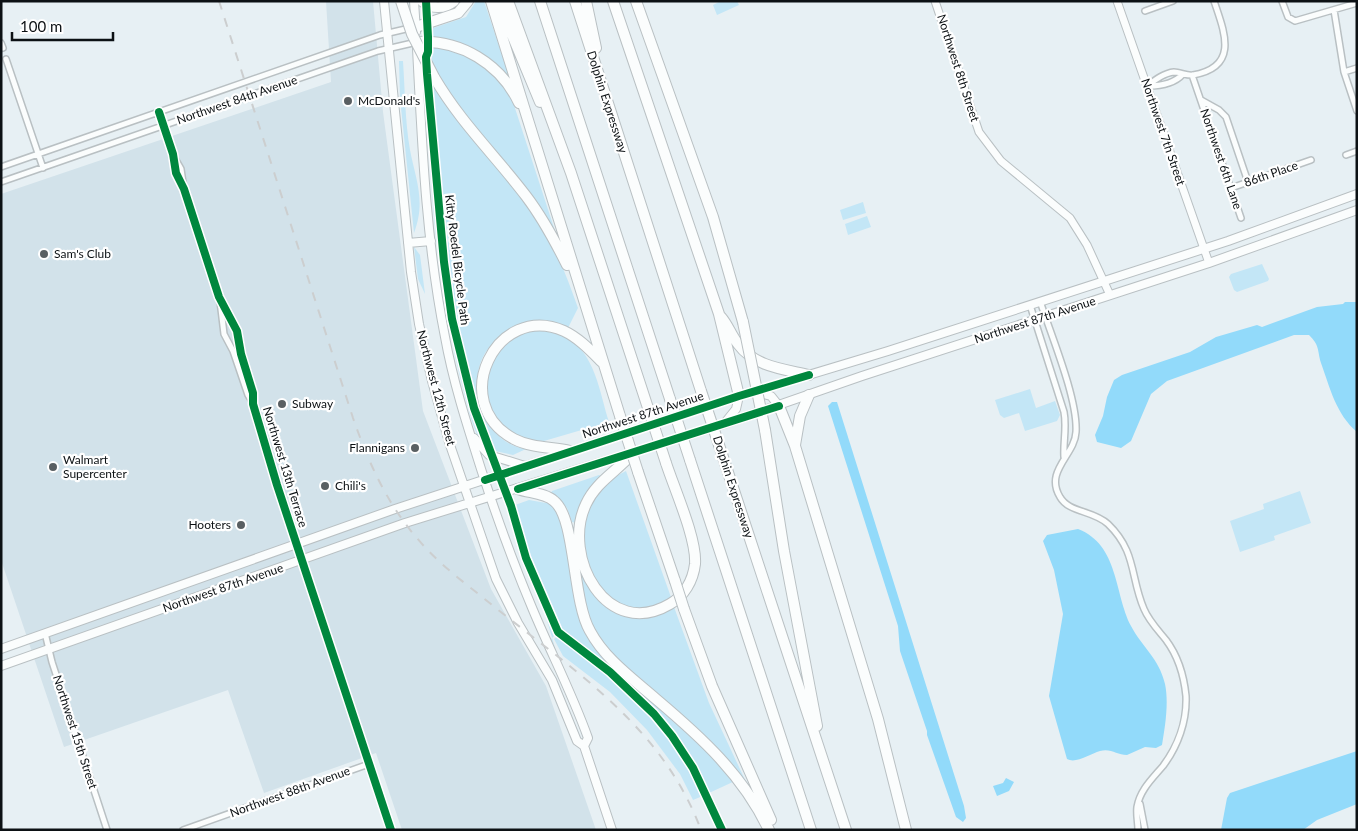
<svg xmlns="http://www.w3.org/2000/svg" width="1358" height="831" font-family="Lato,sans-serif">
<rect width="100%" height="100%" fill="#e7f0f4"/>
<path fill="#d2e2ea" d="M 326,1 L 373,1 L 383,112 L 423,411 L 491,589 L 546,686 L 596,830 L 402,830 L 376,753 L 264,793 L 228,690 L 64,747 L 1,560 L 1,194 L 331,82 Z"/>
<path fill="#c3e6f6" d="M 476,1 L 484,1 L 510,79 L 502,72 L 430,38 L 430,29 L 466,17 Z
M 721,1 L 737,1 L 739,5 L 717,15 L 713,5 Z
M 431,45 C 468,54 495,66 513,102 L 556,234 L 446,88 L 430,60 Z
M 399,61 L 403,61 C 405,90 405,121 410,150 C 416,181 426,201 414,233 L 400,98 Z
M 429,77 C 459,129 502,169 536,218 C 555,245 567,277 578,308 L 568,328 C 550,320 538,323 521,329 C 514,332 505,334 499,338 C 458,367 479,443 526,449 L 513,455 L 495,451 L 482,428 L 467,379 L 446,272 Z
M 427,109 L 428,109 C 435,183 438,258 453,331 C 461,371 472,410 485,448 C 473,432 468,407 463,388 C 439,297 431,203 427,109 Z
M 863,202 L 866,213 L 843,220 L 840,210 Z
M 867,216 L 871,227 L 848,235 L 845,224 Z
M 414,247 L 420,255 L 425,294 L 418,279 Z
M 1262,264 L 1269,279 L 1268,281 L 1237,292 L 1234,290 L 1229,277 L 1231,274 Z
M 538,330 C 547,332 557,333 565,337 C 595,351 600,394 609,422 L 544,441 L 525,441 L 498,422 L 486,396 L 486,375 L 500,348 L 517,335 Z
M 1030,389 L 1036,408 L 1055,401 L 1060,415 L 1057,421 L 1025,431 L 1019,413 L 1004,418 L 1000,415 L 995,400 Z
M 626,471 L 672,600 C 666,603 660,607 655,609 C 649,610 641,608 636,608 C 583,603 570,528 598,491 C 604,483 616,476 626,471 Z
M 599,475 L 601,476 L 581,503 L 576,523 L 572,522 L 567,508 L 551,493 L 552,491 Z
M 1300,491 L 1311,523 L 1274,536 L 1275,540 L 1240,552 L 1230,521 L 1264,509 L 1263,504 Z
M 529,500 L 546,503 L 548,501 L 562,517 L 579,615 L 595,648 L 605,660 L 701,744 L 735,781 L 709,793 L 683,748 L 655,712 L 616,675 L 558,628 L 515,521 L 515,505 Z
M 512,520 L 531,574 L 557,633 L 551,639 L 555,648 L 544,610 Z
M 582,572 L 588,585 L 634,617 L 656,616 L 674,607 L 709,703 L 746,782 L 605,649 L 590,623 L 577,574 Z
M 559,635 C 577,651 598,664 616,680 C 654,713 682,751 705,795 L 693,800 L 680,774 L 647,730 L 610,692 L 563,656 L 554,639 Z"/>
<path fill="#92dafa" d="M 1345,302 L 1357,302 L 1357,432 C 1336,414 1330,388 1321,363 C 1317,349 1320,346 1309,335 L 1294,335 L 1167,381 L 1151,394 L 1131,441 L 1121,448 L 1097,442 L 1095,435 L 1103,416 L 1107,397 L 1114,380 L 1122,375 L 1190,352 L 1216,337 L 1257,325 L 1262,327 L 1317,307 L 1343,304 Z
M 832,402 L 837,402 L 964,806 L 966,818 L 963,822 L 956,817 L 927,735 L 927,731 L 900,651 L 898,626 L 828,406 Z
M 1078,529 C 1119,545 1114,593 1131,626 C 1142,647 1159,658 1165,684 C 1169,703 1165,727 1162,745 L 1156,748 L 1145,747 L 1127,755 C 1117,755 1111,748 1100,751 C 1090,754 1076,764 1067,759 L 1049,696 L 1063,614 L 1054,570 L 1043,541 L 1047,535 Z
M 1357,751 L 1357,804 L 1317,820 L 1303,830 L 1221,830 L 1227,798 L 1230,793 Z
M 1006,778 L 1014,782 L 1009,791 L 997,796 L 993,786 L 1003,783 Z"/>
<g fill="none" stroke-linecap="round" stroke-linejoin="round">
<defs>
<path id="minor" d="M 1282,1 L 1288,17 L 1295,21 L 1357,3
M 1334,10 L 1344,72 L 1357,111
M 1145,11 L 1173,1
M 1,43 L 3,48
M 6,59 L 43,168
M 1344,72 L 1357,68
M 1192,75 L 1241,218
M 1147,86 C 1155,80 1164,73 1174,72 C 1180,72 1187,76 1193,75 C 1240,67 1224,31 1214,1
M 1148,86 C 1160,86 1174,84 1183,74
M 1201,100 L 1219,110 L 1226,117 L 1248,182
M 159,112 L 173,154 L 176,173 L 184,189 L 219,297 L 237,331 L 241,354 L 253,393 L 253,404 L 277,485 L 391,830
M 173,155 L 181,169 L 184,189
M 1346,155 L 1357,151
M 1,167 L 380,35 L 410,28
M 1,182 L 378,51 L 417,42
M 1231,188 L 1311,160
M 220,301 L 224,334 L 233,351 L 248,395 L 253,403
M 1040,301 C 1051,335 1078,399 1076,432 C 1075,455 1044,471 1060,497 C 1069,513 1093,510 1108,524 C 1137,552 1130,577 1144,609 C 1149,621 1158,630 1166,640 C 1178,656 1184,676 1186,696 C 1187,721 1178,746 1163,766 C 1152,779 1140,790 1137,807 C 1136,815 1138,822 1138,830
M 1030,305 L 1064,412 C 1067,427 1063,442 1064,457
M 45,633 L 52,662 L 107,830
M 1140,804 L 1145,830
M 183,830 L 369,764"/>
<path id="tertiary" d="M 935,1 L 979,132 L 1001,161 L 1070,218 L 1087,245 L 1110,295
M 1117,1 L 1209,263"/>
<path id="secondary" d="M 384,1 L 411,272 L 419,324 L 432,381 L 449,442 L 496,579 L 518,623 L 552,680 L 577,741 L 584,746 L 612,830
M 414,1 L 416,32
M 417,48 C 422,145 426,242 445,337 C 453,382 468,428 482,472 C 497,518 514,565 533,610 C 551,653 572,693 588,738 L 584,746
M 408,243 L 431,241
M 756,392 L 771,396 L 779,406
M 724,424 L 736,409 L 739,396
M 474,438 L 489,455 L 525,466
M 1,649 L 395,509 L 739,396 L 888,351 L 1228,241 L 1357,194
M 1,666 L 405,523 L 724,424 L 862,376 L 1209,263 L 1357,210"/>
<path id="motorway" d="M 422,1 C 432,9 444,9 454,1
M 491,1 L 620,416
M 498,1 L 540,102
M 508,1 L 571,173 L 648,408
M 540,1 L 670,399
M 575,1 L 701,391
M 586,1 L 596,48
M 613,1 L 719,314 L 739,396
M 636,1 L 713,217 L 743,322
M 416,27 L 458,13 L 468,1
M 417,42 C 460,39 501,64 519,103
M 434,77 C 461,123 494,154 526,196 C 542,217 555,241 567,265
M 721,317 C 728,325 731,335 738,344 C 755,367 783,369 809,375
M 779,406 L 795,446 L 878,719 L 906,830
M 765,430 L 784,551 L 817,726
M 719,445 L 846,830
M 795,445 L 800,416 L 809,395
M 570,451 C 552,447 531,448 514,439 C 447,403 496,301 564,331 C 579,338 591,351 602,362
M 632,454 C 616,472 596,482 586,504 C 561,557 607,641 670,604 C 684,596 693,581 695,564 C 697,539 674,488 666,463
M 690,460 L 811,830
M 638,472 L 675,581
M 518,489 C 529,493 545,493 554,501 C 576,518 572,600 590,631 C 605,659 632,678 656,699 C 701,737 743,775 769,830
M 684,609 L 712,686 L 771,820"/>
</defs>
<use href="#minor" stroke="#b9c0c3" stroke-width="8"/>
<use href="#tertiary" stroke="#b9c0c3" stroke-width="9"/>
<use href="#secondary" stroke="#b9c0c3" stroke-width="10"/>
<use href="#motorway" stroke="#b9c0c3" stroke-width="12"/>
<use href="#minor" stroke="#fbfdfd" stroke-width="5"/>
<use href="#tertiary" stroke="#fbfdfd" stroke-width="7"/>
<use href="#secondary" stroke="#fbfdfd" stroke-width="8"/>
<use href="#motorway" stroke="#fbfdfd" stroke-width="10"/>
<path stroke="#cccecf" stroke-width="2" stroke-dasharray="9 9" stroke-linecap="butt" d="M 219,1 L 353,418 C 368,461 386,502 416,537 C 435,560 458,578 481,596 C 566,666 661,722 701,830"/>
<defs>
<path id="motorway-bridge" d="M 401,1 L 412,34 L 434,77
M 743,322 L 765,430
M 701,391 L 719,445
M 670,399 L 690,460
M 648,408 L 666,463
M 620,416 L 638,472
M 675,581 L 684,609"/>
</defs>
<use href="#motorway-bridge" stroke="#b9c0c3" stroke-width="12" stroke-linecap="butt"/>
<use href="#motorway-bridge" stroke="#fbfdfd" stroke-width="10"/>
<defs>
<path id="cycleway" d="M 426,1 L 428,37 L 428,52 L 426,57 L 427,74 L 444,262 L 452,319 L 474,408 L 511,506 L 526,558 L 558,632 L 610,672 L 654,714 L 672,736 L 693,768 L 722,830
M 159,112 L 173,154 L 176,173 L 184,189 L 219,297 L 237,331 L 241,354 L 253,393 L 253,404 L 277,485 L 391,830
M 485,480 L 739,396 L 809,375
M 518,489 L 779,406"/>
</defs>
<use href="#cycleway" stroke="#fff" stroke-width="11"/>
<use href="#cycleway" stroke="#00873e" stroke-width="8"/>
</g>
<g fill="#595f62" stroke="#fff" stroke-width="2">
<circle cx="348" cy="101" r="5"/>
<circle cx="44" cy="254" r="5"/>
<circle cx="282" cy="404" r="5"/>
<circle cx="415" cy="448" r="5"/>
<circle cx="53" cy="467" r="5"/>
<circle cx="325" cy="486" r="5"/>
<circle cx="241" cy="525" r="5"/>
</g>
<g text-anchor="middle" stroke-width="4.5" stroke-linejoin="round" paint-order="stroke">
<g font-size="12" fill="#0c1114" stroke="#fff">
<text transform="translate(958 68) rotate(72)" y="4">Northwest 8th Street</text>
<text transform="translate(237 100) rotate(-19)" y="4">Northwest 84th Avenue</text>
<text transform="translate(607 102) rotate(72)" y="4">Dolphin Expressway</text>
<text transform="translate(1163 132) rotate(71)" y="4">Northwest 7th Street</text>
<text transform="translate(1221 159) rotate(71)" y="4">Northwest 6th Lane</text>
<text transform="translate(1271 174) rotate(-19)" y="4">86th Place</text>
<text transform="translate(457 260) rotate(83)" y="4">Kitty Roedel Bicycle Path</text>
<text transform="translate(1035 320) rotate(-18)" y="4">Northwest 87th Avenue</text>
<text transform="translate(436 388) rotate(75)" y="4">Northwest 12th Street</text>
<text transform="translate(643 415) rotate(-18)" y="4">Northwest 87th Avenue</text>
<text transform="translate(285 467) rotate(73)" y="4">Northwest 13th Terrace</text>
<text transform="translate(733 487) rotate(72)" y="4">Dolphin Expressway</text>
<text transform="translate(223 588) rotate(-19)" y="4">Northwest 87th Avenue</text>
<text transform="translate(75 732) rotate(72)" y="4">Northwest 15th Street</text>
<text transform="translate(290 792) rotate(-20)" y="4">Northwest 88th Avenue</text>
</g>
<g font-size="12" fill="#0c1114" stroke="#fff" text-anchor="start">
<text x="358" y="105">McDonald's</text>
<text x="54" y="258">Sam's Club</text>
<text x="292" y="408">Subway</text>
<text x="405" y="452" text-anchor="end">Flannigans</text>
<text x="63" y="464">Walmart<tspan x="63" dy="14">Supercenter</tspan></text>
<text x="335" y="490">Chili's</text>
<text x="231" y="529" text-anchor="end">Hooters</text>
</g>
</g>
<rect width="1358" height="831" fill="none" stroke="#0c1114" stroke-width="5"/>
<path d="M12 32v8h101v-8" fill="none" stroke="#0c1114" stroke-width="2.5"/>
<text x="20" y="32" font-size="15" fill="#0c1114" stroke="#ffffff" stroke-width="4" paint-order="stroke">100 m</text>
</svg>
